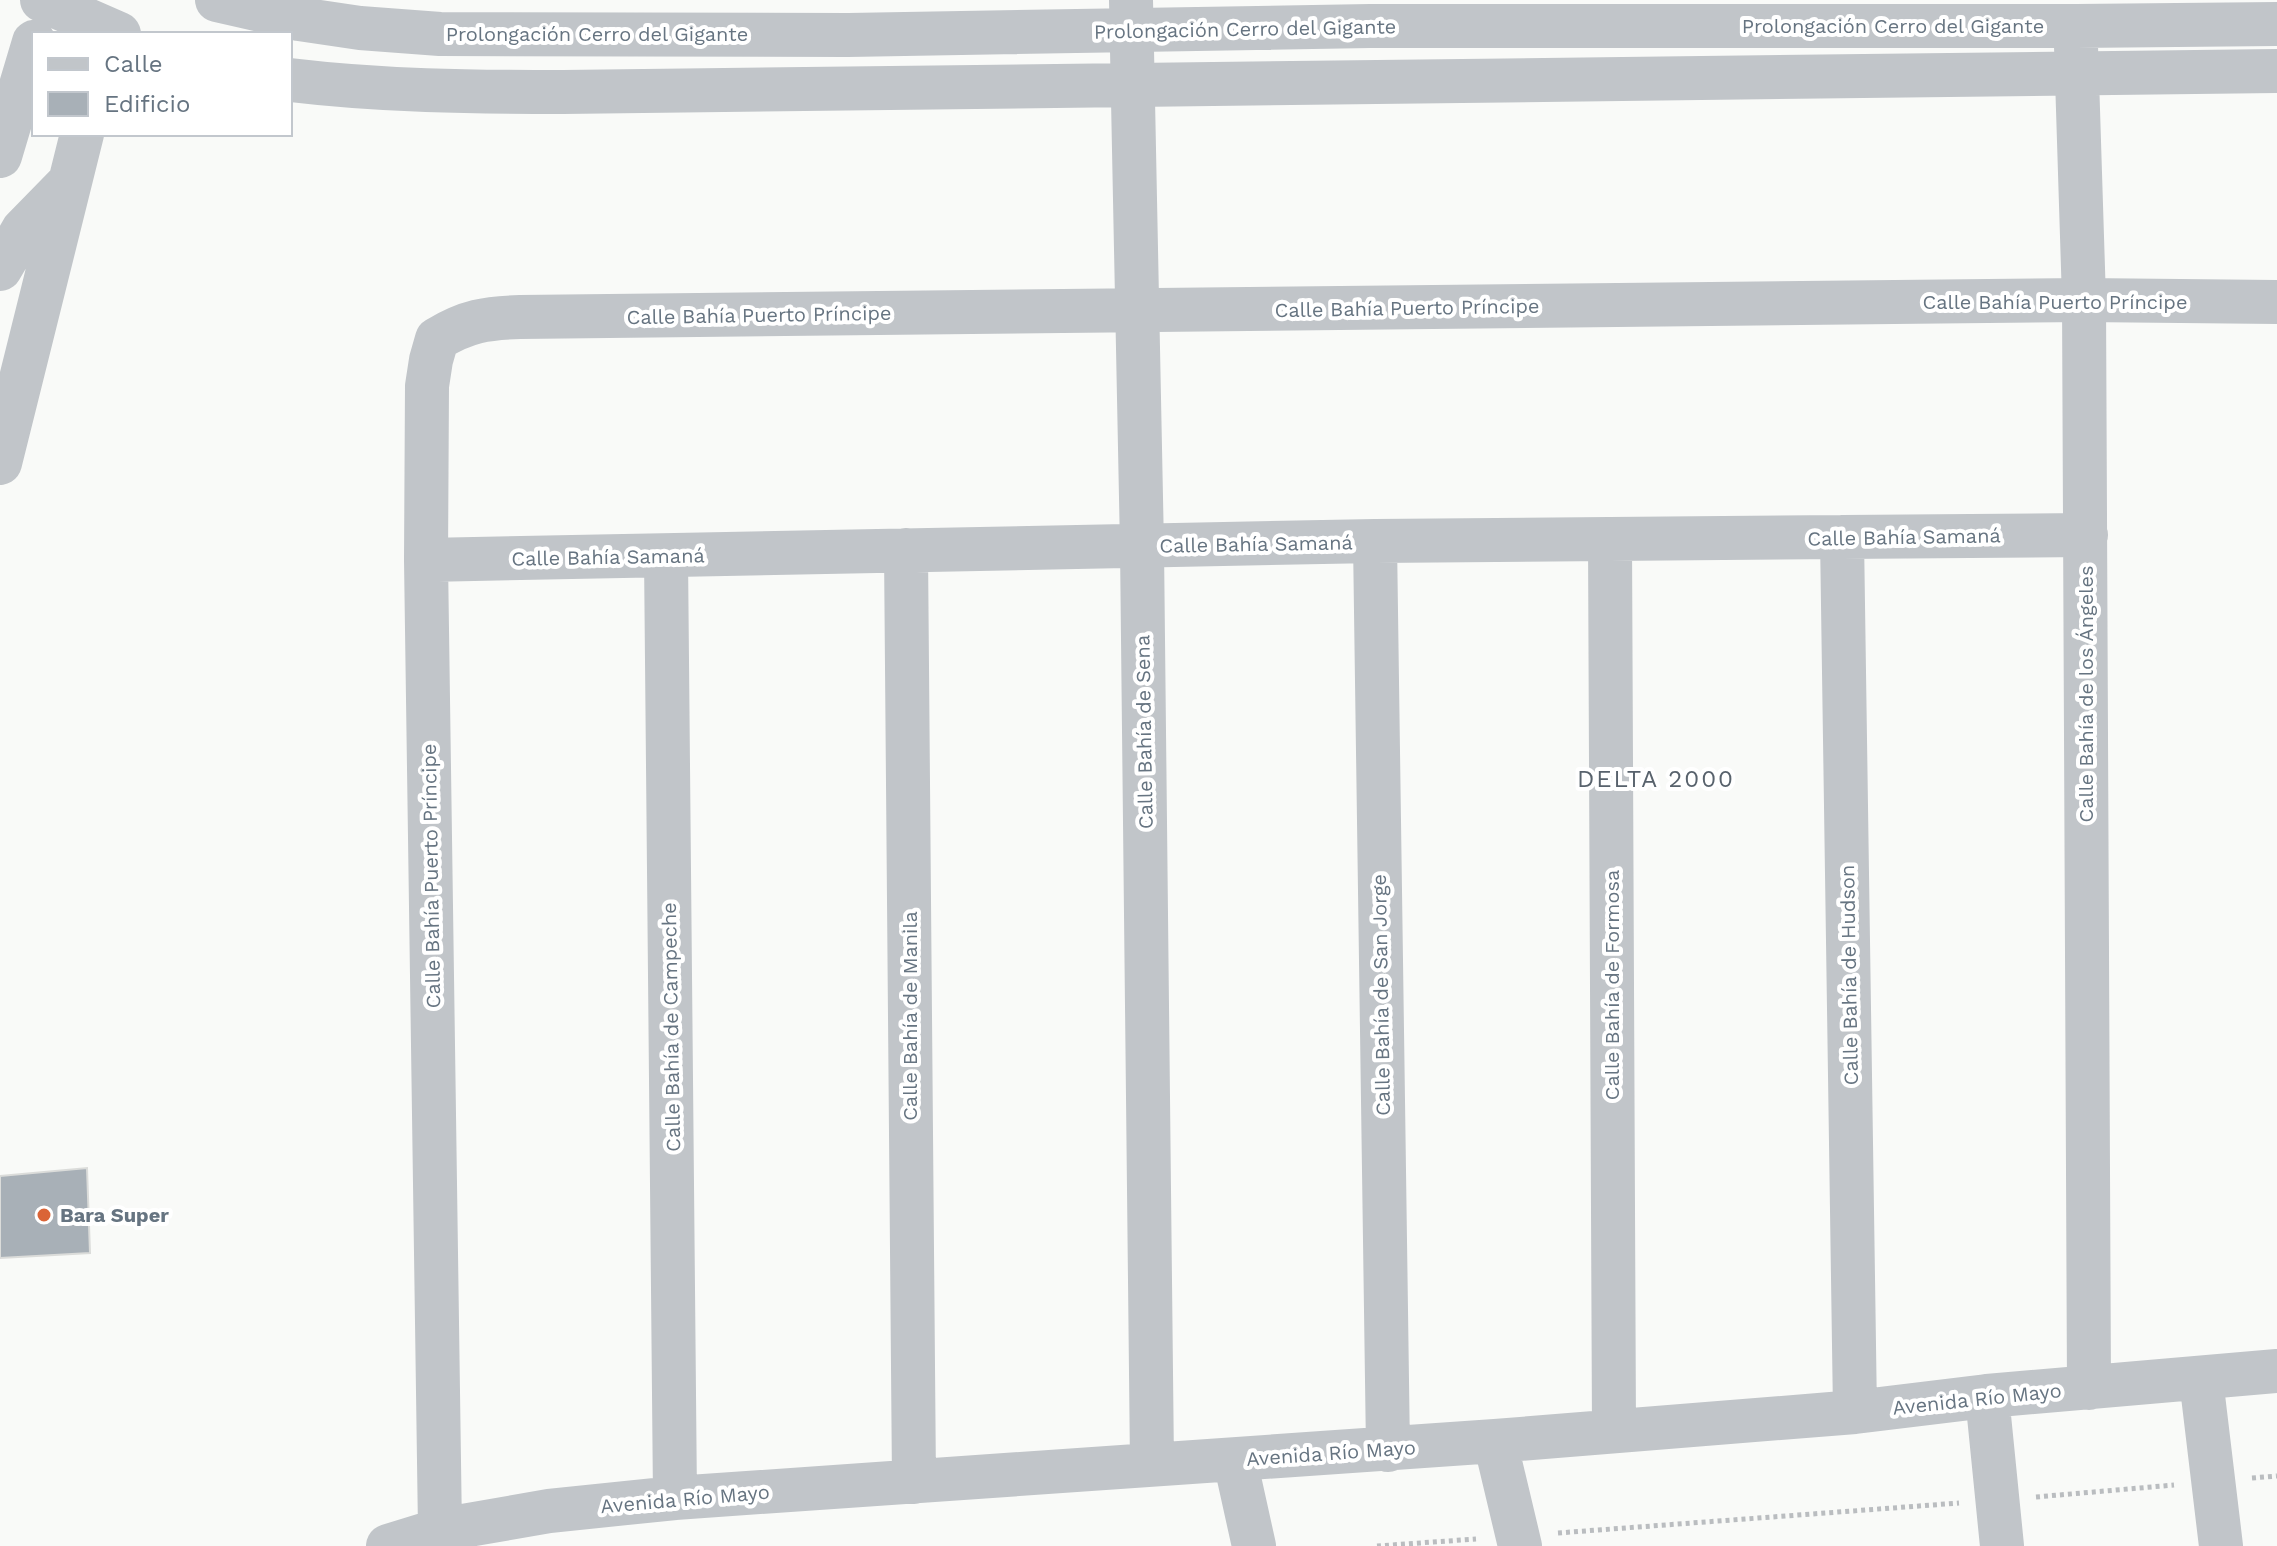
<svg xmlns="http://www.w3.org/2000/svg" width="2277" height="1546" font-family="'Work Sans',sans-serif">
<rect width="100%" height="100%" fill="#f9faf8"/>
<path fill="#a8b0b7" stroke="#dbdcda" stroke-width="2" d="M 87,1168 L 90,1253 L 0,1258 L 0,1176 Z"/>
<g fill="none" stroke-linecap="round" stroke-linejoin="round">
<path stroke="#babdc0" stroke-width="5" stroke-dasharray="4 4" stroke-linecap="butt" d="M 2252,1478 L 2277,1476
M 2036,1497 L 2174,1485
M 1558,1533 L 1959,1503
M 1377,1546 L 1476,1539"/>
<path stroke="#c1c5c9" stroke-width="44" d="M 42,0 L 119,34
M 217,0 L 299,19 L 360,28 L 440,34 L 848,35 L 1370,26 L 2076,26 L 2277,24
M 1131,0 L 1142,547 L 1152,1464
M 2076,46 L 2084,300 L 2089,1388
M 290,80 C 381,91 471,92 563,92 L 2277,71
M 0,156 L 34,42
M 0,269 L 23,230 L 67,185
M 0,463 L 82,134
M 1842,537 L 1855,1412
M 1610,539 L 1614,1431
M 1375,541 L 1388,1450
M 906,550 L 914,1482
M 666,556 L 675,1498
M 426,560 L 1375,541 L 2086,535
M 2201,1379 L 2221,1546
M 1987,1396 L 2002,1546
M 1495,1441 L 1520,1546
M 1235,1460 L 1254,1546
M 440,1530 L 426,560 L 427,386 L 431,360 L 437,339 C 467,321 486,318 520,317 L 2084,300 L 2277,302
M 388,1546 L 440,1530 L 549,1511 L 675,1498 L 1495,1441 L 1855,1412 L 1987,1396 L 2277,1371"/>
</g>
<circle fill="#da6437" stroke="#fff" stroke-width="3" cx="44" cy="1215" r="8"/>
<g text-anchor="middle" stroke-width="8" stroke-linejoin="round" paint-order="stroke">
<g font-size="20" fill="#667481" stroke="#fff">
<text x="1893" y="33">Prolongación Cerro del Gigante</text>
<text transform="translate(1245 29) rotate(-1)" y="7">Prolongación Cerro del Gigante</text>
<text x="597" y="41">Prolongación Cerro del Gigante</text>
<text x="2055" y="309">Calle Bahía Puerto Príncipe</text>
<text transform="translate(1407 308) rotate(-1)" y="7">Calle Bahía Puerto Príncipe</text>
<text transform="translate(759 315) rotate(-1)" y="7">Calle Bahía Puerto Príncipe</text>
<text transform="translate(1904 537) rotate(-1)" y="7">Calle Bahía Samaná</text>
<text transform="translate(1256 544) rotate(-1)" y="7">Calle Bahía Samaná</text>
<text transform="translate(608 557) rotate(-1)" y="7">Calle Bahía Samaná</text>
<text transform="translate(2086 694) rotate(-90)" y="7">Calle Bahía de los Ángeles</text>
<text transform="translate(1144 732) rotate(-91)" y="7">Calle Bahía de Sena</text>
<text transform="translate(431 876) rotate(-91)" y="7">Calle Bahía Puerto Príncipe</text>
<text transform="translate(1849 975) rotate(-91)" y="7">Calle Bahía de Hudson</text>
<text transform="translate(1612 985) rotate(-90)" y="7">Calle Bahía de Formosa</text>
<text transform="translate(1381 995) rotate(-91)" y="7">Calle Bahía de San Jorge</text>
<text transform="translate(910 1016) rotate(-90)" y="7">Calle Bahía de Manila</text>
<text transform="translate(671 1027) rotate(-91)" y="7">Calle Bahía de Campeche</text>
<text transform="translate(1977 1399) rotate(-6)" y="7">Avenida Río Mayo</text>
<text transform="translate(1331 1453) rotate(-4)" y="7">Avenida Río Mayo</text>
<text transform="translate(685 1499) rotate(-5)" y="7">Avenida Río Mayo</text>
</g>
<g font-size="20" font-weight="bold" fill="#667481" stroke="#fff" text-anchor="start">
<text x="60" y="1222">Bara Super</text>
</g>
<g font-size="24" letter-spacing="2" fill="#58626c" stroke="#fff">
<text x="1656" y="787">DELTA 2000</text>
</g>
</g>
<rect x="32" y="32" width="260" height="104" fill="#ffffff" stroke="#c2c7cd" stroke-width="2"/>
<rect x="48" y="58" width="40" height="12" fill="#c1c5c9" stroke="#c2c7cd" stroke-width="2"/>
<text x="104" y="72" font-size="24" fill="#667481">Calle</text>
<rect x="48" y="92" width="40" height="24" fill="#a8b0b7" stroke="#c2c7cd" stroke-width="2"/>
<text x="104" y="112" font-size="24" fill="#667481">Edificio</text>
</svg>
